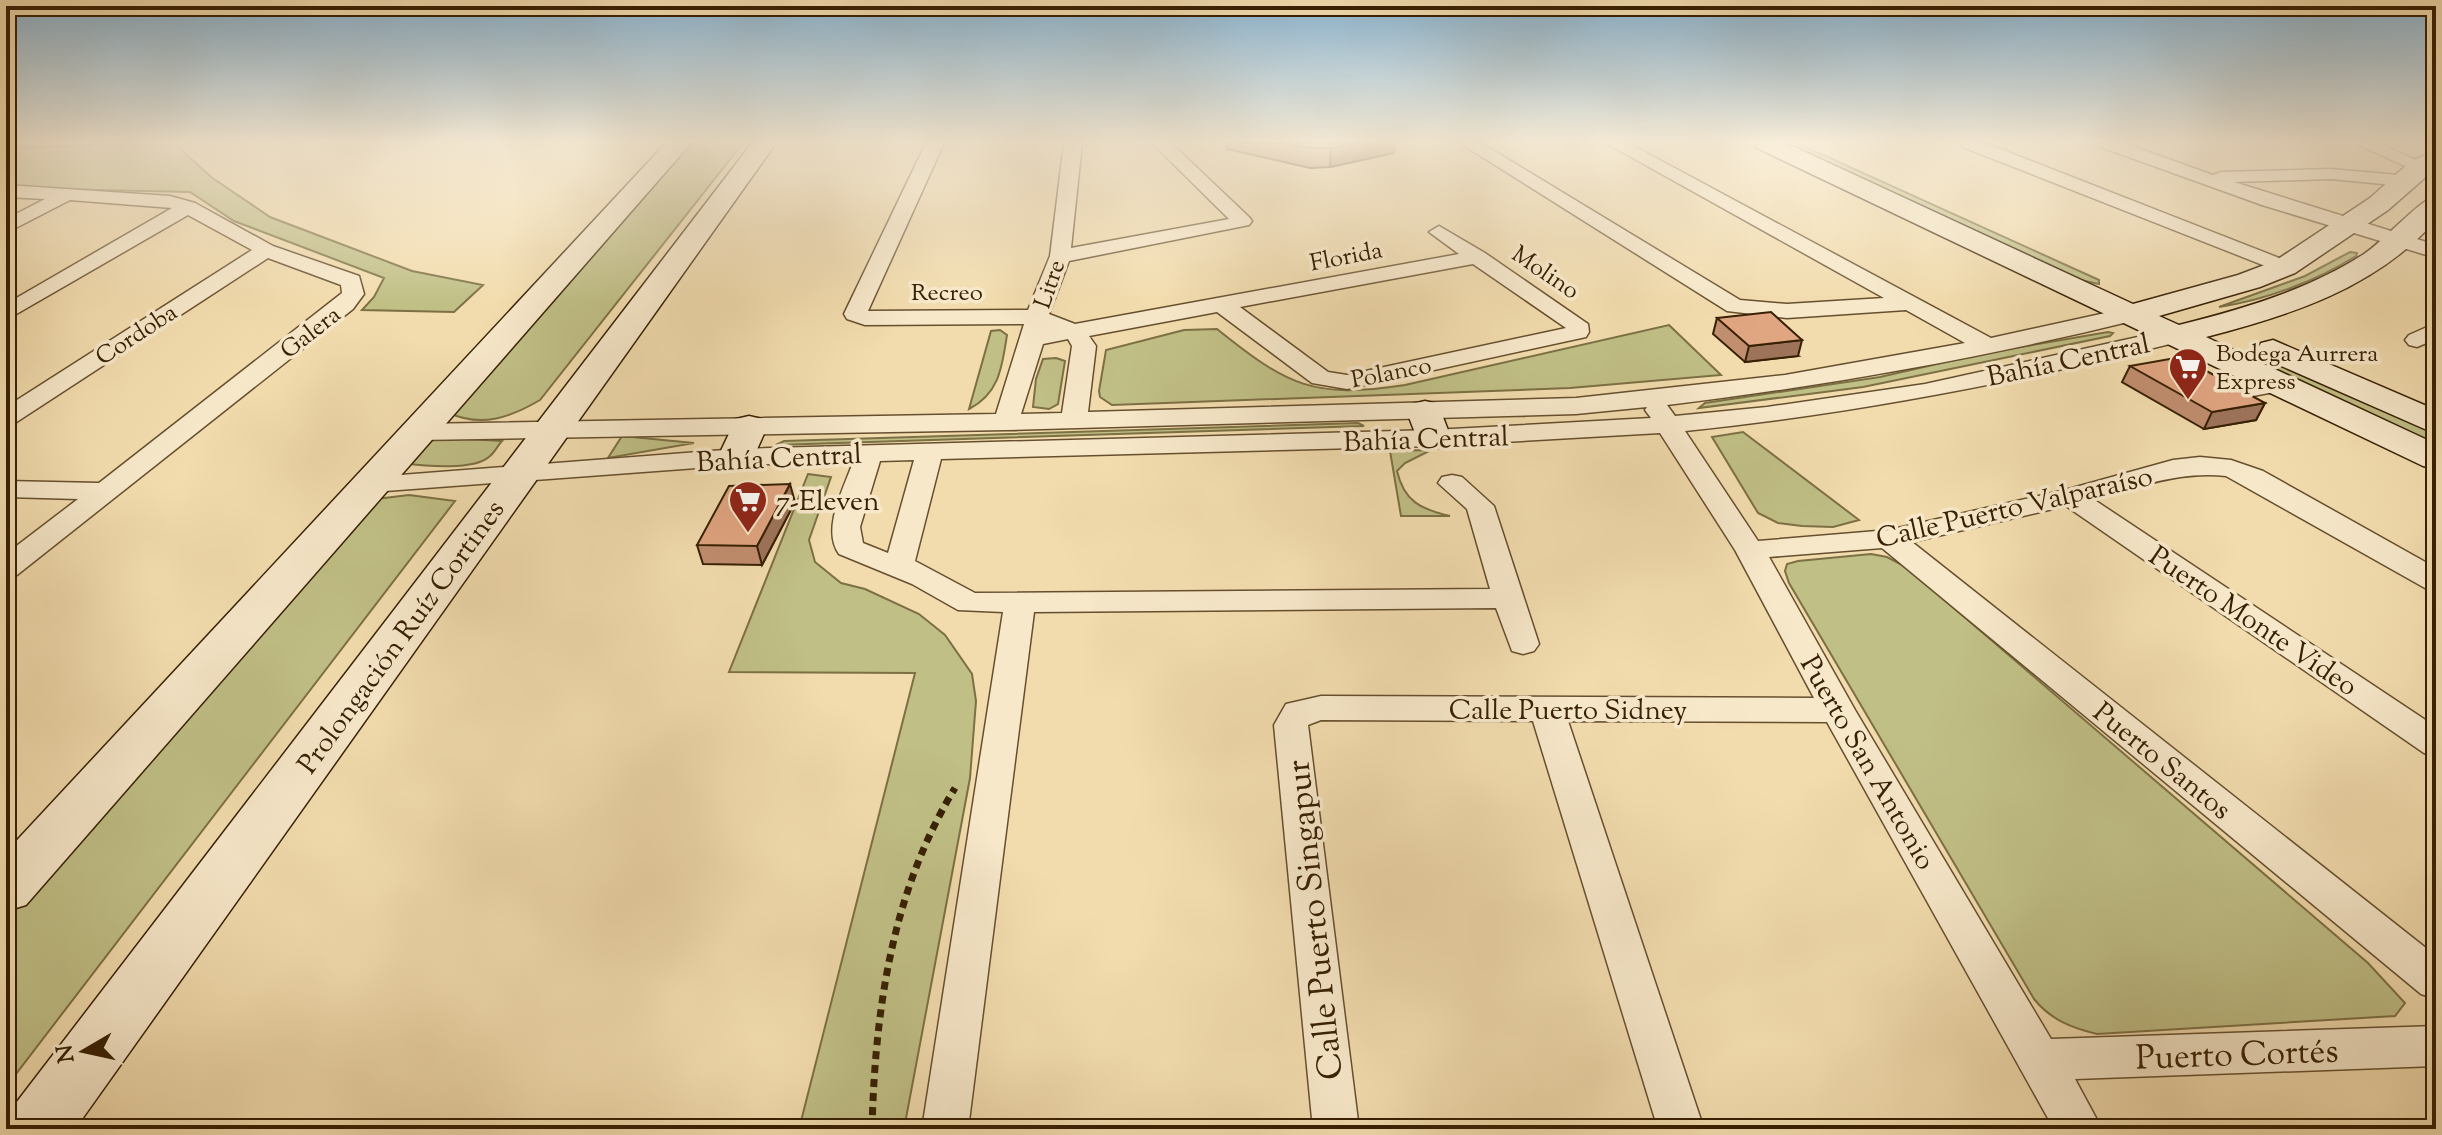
<svg xmlns="http://www.w3.org/2000/svg" width="2442" height="1135" font-family="'Sorts Mill Goudy',serif">
<rect width="100%" height="100%" fill="#f2dcae"/>
<filter id="stains"><feTurbulence type="fractalNoise" baseFrequency=".0025" numOctaves="4"/><feColorMatrix values="0 0 0 0 .2 0 0 0 0 .09 0 0 0 0 .02 0 0 0 .5 -.17"/></filter>
<radialGradient id="worn" r=".72"><stop offset=".6" stop-color="#630" stop-opacity="0"/><stop offset="1" stop-color="#630" stop-opacity=".3"/></radialGradient>
<path fill="#c0bf86" stroke="#7c7044" stroke-width="2" d="M 689,143 L 743,143 L 540,400 C 511,417 482,428 449,413 Z
M 1781,143 L 1797,143 L 2099,280 L 2099,284 L 2076,279 Z
M 118,144 L 176,145 L 211,177 L 270,217 L 412,271 L 483,285 L 454,312 L 362,310 L 374,297 L 384,278 L 234,221 L 190,192 L 6,188 L 6,148 Z
M 2350,252 L 2357,253 L 2356,256 C 2316,281 2266,300 2219,307 L 2305,276 Z
M 1669,325 L 1721,375 L 1570,388 L 1112,405 L 1100,397 L 1099,391 L 1106,350 L 1184,330 L 1217,329 C 1288,386 1313,399 1405,385 Z
M 1000,330 L 1007,335 C 1002,366 1000,393 969,409 L 991,331 Z
M 2108,332 L 2113,333 L 2110,336 L 1863,387 L 1699,408 L 1705,403 L 1880,377 L 1985,353 Z
M 1056,358 L 1065,361 L 1058,404 L 1049,409 L 1033,407 L 1036,379 L 1043,359 Z
M 2274,366 L 2283,366 L 2436,433 L 2436,447 L 2275,370 Z
M 1358,423 L 1364,426 L 776,445 L 784,441 Z
M 1743,432 L 1859,520 L 1833,527 L 1802,526 L 1778,523 L 1758,513 L 1712,437 Z
M 622,436 L 694,443 L 608,458 Z
M 432,437 L 502,441 C 498,445 495,452 490,456 C 475,471 424,466 403,463 Z
M 1431,450 L 1405,463 L 1397,471 C 1404,501 1420,509 1450,516 L 1401,516 L 1390,451 Z
M 808,474 L 831,477 L 809,540 L 815,562 L 841,583 L 865,589 L 919,614 L 945,635 L 972,674 L 976,701 L 970,778 L 904,1129 L 799,1129 L 915,673 L 729,672 Z
M 409,495 L 455,501 L 6,1087 L 6,917 L 376,499 Z
M 1871,554 L 1887,557 L 1906,567 L 2368,963 L 2405,1003 L 2395,1016 L 2097,1034 C 2072,1028 2051,1020 2034,999 L 1789,583 L 1785,571 L 1787,564 L 1798,561 Z"/>
<g fill="none" stroke-linecap="round" stroke-linejoin="round">
<defs>
<path id="lane" d="M 2281,385 L 2287,388 L 2285,390 L 2237,399 L 2231,396 L 2237,393 Z"/>
<path id="street" d="M 926,143 L 944,143 L 868,311 L 1028,310 L 1050,256 L 1064,143 L 1082,143 L 1071,248 L 1229,219 L 1152,143 L 1171,143 L 1249,217 L 1252,221 L 1249,225 L 1069,261 L 1049,314 L 1075,324 L 1459,254 L 1429,232 L 1439,226 L 1485,253 L 1588,324 L 1589,332 L 1586,337 L 1347,389 L 1312,383 L 1217,312 L 1089,336 L 1096,346 L 1088,412 L 1576,398 L 1785,375 L 1965,343 L 1906,310 L 1787,318 L 1727,311 L 1460,143 L 1481,143 L 1740,300 L 1787,304 L 1884,298 L 1606,143 L 1628,143 L 1991,338 L 2128,308 L 2139,315 L 2136,320 C 1982,358 1825,386 1667,405 L 1675,416 L 1767,407 L 1925,384 L 2174,329 L 2182,331 L 2186,336 L 2182,341 C 2018,382 1853,414 1685,431 L 1758,541 L 1889,530 L 2065,490 L 2173,460 L 2200,457 L 2231,460 L 2263,471 L 2436,568 L 2436,590 L 2425,588 L 2226,476 C 2179,471 2138,487 2093,499 L 2436,727 L 2436,757 L 2424,753 L 2066,506 L 1912,542 L 2436,956 L 2436,999 L 2421,994 L 1882,548 L 1769,557 L 1855,710 L 2051,1039 L 2436,1026 L 2436,1066 L 2075,1079 L 2102,1129 L 2054,1129 L 1827,722 L 1568,721 L 1704,1129 L 1658,1129 L 1533,721 L 1321,720 L 1308,725 L 1359,1129 L 1313,1129 L 1274,725 L 1286,704 L 1321,696 L 1814,698 L 1735,550 L 1660,433 L 1433,446 L 941,459 L 915,561 L 975,593 L 1490,589 L 1467,509 L 1438,483 L 1442,477 L 1452,475 L 1462,477 L 1494,506 L 1539,644 L 1534,651 L 1523,654 L 1512,651 L 1496,608 L 1034,612 L 968,1129 L 922,1129 L 1003,612 L 958,610 L 912,584 L 839,554 C 821,529 844,488 853,462 L 737,465 L 372,492 L 362,490 L 358,484 L 362,478 L 737,449 L 1433,430 L 1651,418 L 1645,410 L 1647,407 L 1576,414 L 1006,430 L 418,440 L 409,437 L 405,432 L 409,427 L 418,424 L 996,414 L 1024,324 L 865,325 L 847,319 L 844,314 ZM 1473,264 L 1566,328 L 1347,375 L 1328,372 L 1240,307 ZM 1068,339 L 1072,346 L 1062,413 L 1021,414 L 1043,344 ZM 914,460 L 888,553 L 863,543 L 860,527 L 880,461 Z
M 1960,143 L 1985,143 L 2292,263 L 2295,267 L 2285,273 L 2278,271 L 1963,147 Z
M 2098,143 L 2123,143 L 2213,175 L 2221,172 L 2331,169 L 2409,176 L 2412,180 L 2403,186 L 2331,179 L 2234,182 L 2436,245 L 2436,258 L 2262,205 L 2101,147 Z
M 2354,143 L 2378,143 L 2429,166 L 2420,171 L 2414,170 Z
M 6,185 L 170,196 L 195,203 L 273,246 L 359,276 L 364,294 L 353,309 L 17,575 L 6,578 L 6,554 L 78,499 L 6,497 L 6,481 L 99,483 L 342,293 L 341,285 L 268,258 L 15,423 L 6,426 L 6,407 L 252,250 L 188,215 L 6,320 L 6,304 L 172,208 L 70,200 L 6,233 L 6,219 L 45,199 L 6,197 Z
M 2436,323 L 2436,339 L 2417,347 L 2409,345 L 2405,340 L 2409,335 Z"/>
<path id="secondary" d="M 666,143 L 691,143 L 26,905 L 6,911 L 6,852 Z
M 752,143 L 776,143 L 75,1129 L 6,1129 L 13,1107 Z
M 1754,143 L 1786,143 L 2133,304 L 2238,275 L 2275,261 L 2370,198 L 2411,161 L 2436,151 L 2436,168 L 2388,210 L 2295,273 L 2260,287 L 2159,316 L 2179,325 C 2243,309 2308,290 2364,254 C 2384,241 2419,200 2436,196 L 2436,220 C 2376,288 2291,315 2206,337 L 2436,444 L 2436,469 L 2423,466 L 1757,148 Z
M 2273,340 L 2436,410 L 2436,434 L 2261,357 L 2257,350 L 2261,343 Z
M 1425,401 L 1438,404 L 1451,438 L 1446,446 L 1433,449 L 1420,446 L 1407,412 L 1412,404 Z
M 749,416 L 762,419 L 767,427 L 750,465 L 737,468 L 724,465 L 718,457 L 736,419 Z"/>
</defs>
<use href="#lane" stroke="#664f2e" stroke-width="3"/>
<use href="#street" stroke="#664f2e" stroke-width="3"/>
<use href="#secondary" stroke="#372003" stroke-width="3"/>
<path stroke="#372003" stroke-width="7" stroke-dasharray="8 6" stroke-linecap="butt" d="M 872,1129 C 875,1010 892,891 955,788"/>
<use href="#lane" fill="#f7e8ca" fill-rule="evenodd"/>
<use href="#street" fill="#f7e8ca" fill-rule="evenodd"/>
<use href="#secondary" fill="#f7e8ca" fill-rule="evenodd"/>
</g>
<path fill="#c18e6f" stroke="#372003" stroke-width="2" d="M 1227,143 L 1395,143 L 1394,153 L 1330,167 L 1310,168 L 1227,149 Z
M 1717,318 L 1798,356 L 1745,362 L 1713,334 Z
M 2130,366 L 2265,403 L 2256,420 L 2204,429 L 2122,382 Z
M 795,502 L 762,565 L 703,564 L 697,545 Z"/>
<path fill="#9d745a" stroke="#372003" stroke-width="2" d="M 1354,143 L 1395,143 L 1394,153 L 1330,167 L 1331,148 Z
M 1802,340 L 1798,356 L 1745,362 L 1749,346 Z
M 2265,403 L 2256,420 L 2204,429 L 2212,412 Z
M 790,484 L 795,502 L 762,565 L 757,546 Z"/>
<path fill="#e0a581" stroke="#372003" stroke-width="2" d="M 1286,143 L 1354,143 L 1331,148 L 1311,148 Z
M 1771,312 L 1802,340 L 1749,346 L 1717,318 Z
M 2181,357 L 2265,403 L 2212,412 L 2130,366 Z
M 790,484 L 757,546 L 697,545 L 729,486 Z"/>
<linearGradient id="sky" x2="0" y2="1"><stop stop-color="#8bb6d4"/><stop offset="0.47" stop-color="#f9efdb"/><stop offset="1" stop-color="#f9efdb" stop-opacity="0"/></linearGradient>
<rect width="2442" height="302" fill="url(#sky)"/>
<defs>
<symbol id="supermarket-pin" viewBox="-11 -11 22 30"><path d="M0 17L-7.5 6A9.5 9.5 0 1 1 7.5 6Z" fill="#8f2418" stroke="#f7e8ca"/><path d="M-6-5.5h2.5l.6 2H6L4.5 2H-2.5L-4.4-4H-6ZM-1.5 3.2a1.3 1.3 0 1 0 .1 0ZM3 3.2a1.3 1.3 0 1 0 .1 0Z" fill="#fff"/></symbol>
</defs>
<g fill-rule="evenodd">
<use href="#supermarket-pin" x="2166" y="345" width="44" height="60"/>
<use href="#supermarket-pin" x="726" y="478" width="44" height="60"/>
</g>
<g text-anchor="middle" stroke-width="7" stroke-linejoin="round" paint-order="stroke">
<g font-size="24" fill="#372003" stroke="#f7e8ca">
<text transform="translate(1346 256) rotate(-11)" y="8">Florida</text>
<text transform="translate(1546 272) rotate(34)" y="8">Molino</text>
<text transform="translate(1049 284) rotate(-71)" y="8">Litre</text>
<text x="947" y="300">Recreo</text>
<text transform="translate(310 332) rotate(-38)" y="8">Galera</text>
<text transform="translate(136 334) rotate(-33)" y="8">Cordoba</text>
<text transform="translate(1391 372) rotate(-11)" y="8">Polanco</text>
</g>
<g font-size="24" fill="#372003" stroke="#f7e8ca" text-anchor="start">
<text x="2216" y="361">Bodega Aurrera<tspan x="2216" dy="28">Express</tspan></text>
</g>
<g font-size="28" fill="#372003" stroke="#f7e8ca">
<text transform="translate(2068 359) rotate(-12)" y="10">Bahía Central</text>
<text transform="translate(1426 438) rotate(-2)" y="10">Bahía Central</text>
<text transform="translate(779 457) rotate(-3)" y="10">Bahía Central</text>
<text transform="translate(2014 506) rotate(-13)" y="10">Calle Puerto Valparaíso</text>
<text transform="translate(2254 620) rotate(34)" y="10">Puerto Monte Video</text>
<text transform="translate(400 636) rotate(-54)" y="10">Prolongación Ruíz Cortines</text>
<text x="1568" y="719">Calle Puerto Sidney</text>
<text transform="translate(2163 760) rotate(39)" y="10">Puerto Santos</text>
<text transform="translate(1869 762) rotate(60)" y="10">Puerto San Antonio</text>
</g>
<g font-size="28" fill="#372003" stroke="#f7e8ca" text-anchor="start">
<text x="776" y="510">7-Eleven</text>
</g>
<g font-size="34" fill="#372003" stroke="#f7e8ca">
<text transform="translate(1313 920) rotate(-96)" y="12">Calle Puerto Singapur</text>
<text transform="translate(2237 1053) rotate(-2)" y="12">Puerto Cortés</text>
</g>
</g>
<rect width="2442" height="1135" fill="none" stroke="#f2dcae" stroke-width="32"/>
<rect x="8" y="8" width="2426" height="1119" fill="none" stroke="#372003" stroke-width="4"/>
<rect x="16" y="16" width="2410" height="1103" fill="none" stroke="#372003" stroke-width="2"/>
<g transform="translate(84 1051) rotate(261)" stroke="#f7e8ca" stroke-width="6" paint-order="stroke">
<path d="M0-6L14 30L0 20L-14 30Z" fill="#372003"/>
<text y="-12" font-size="22" font-weight="bold" text-anchor="middle" fill="#372003">N</text>
</g>
<rect width="100%" height="100%" filter="url(#stains)"/>
<rect width="100%" height="100%" fill="url(#worn)"/>
</svg>
